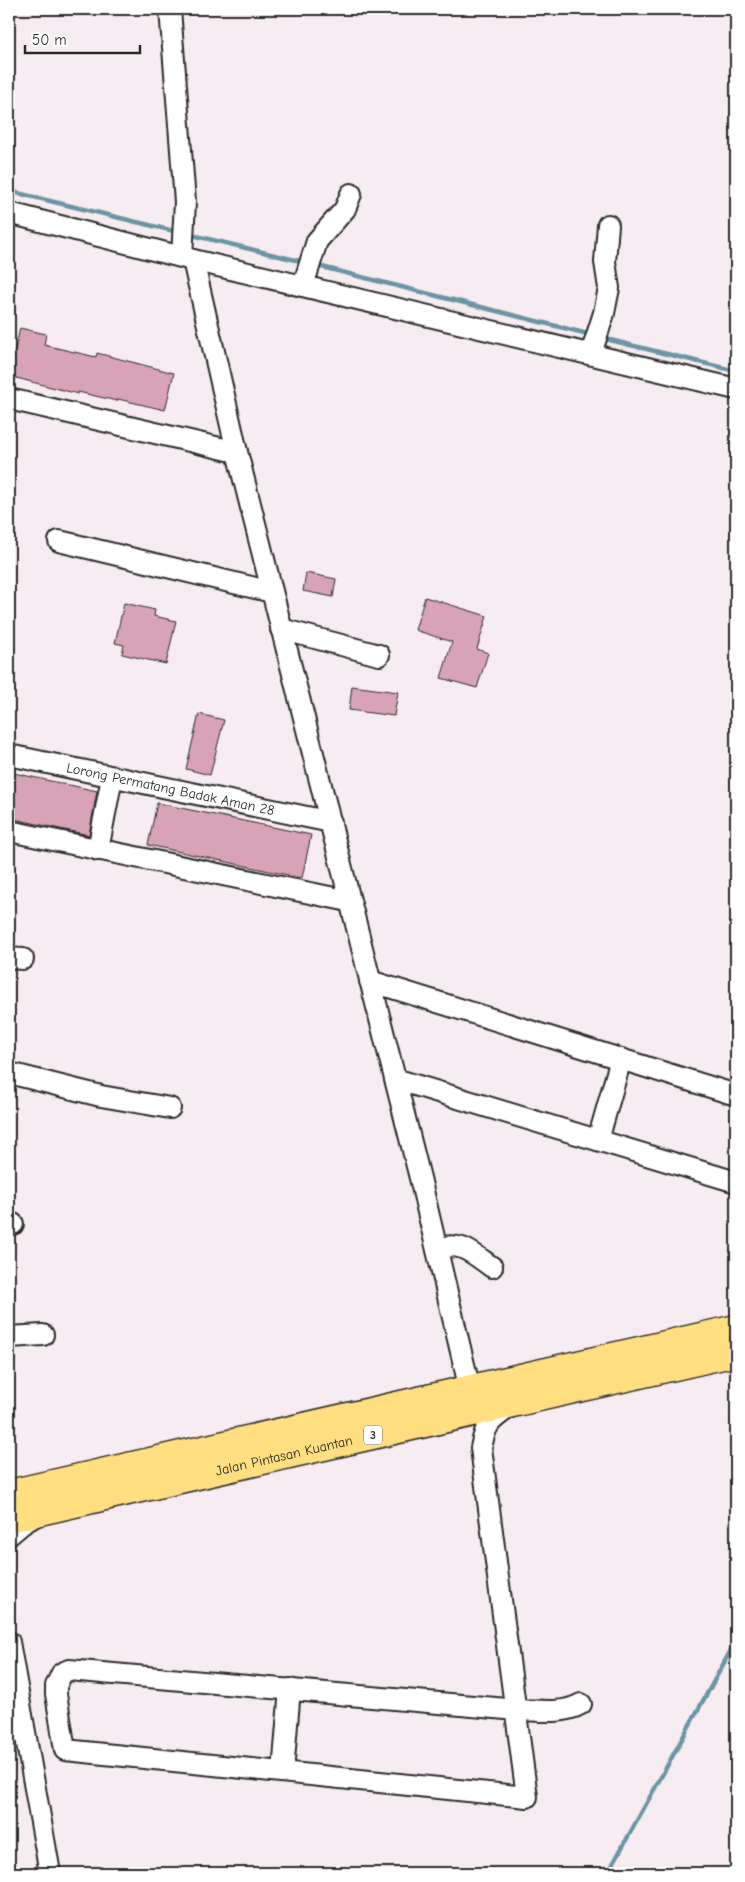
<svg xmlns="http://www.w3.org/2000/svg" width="745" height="1882" font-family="'Comic Neue',sans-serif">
<rect width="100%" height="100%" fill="#f7ecf1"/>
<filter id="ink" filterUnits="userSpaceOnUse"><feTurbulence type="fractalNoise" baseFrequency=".02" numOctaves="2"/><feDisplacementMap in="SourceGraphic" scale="10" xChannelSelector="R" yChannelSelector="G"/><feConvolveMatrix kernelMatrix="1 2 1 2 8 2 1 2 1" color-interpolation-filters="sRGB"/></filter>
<g filter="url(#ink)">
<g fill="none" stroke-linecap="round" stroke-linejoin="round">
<path stroke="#6a95a5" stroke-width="4.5" d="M 9,191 L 178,232
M 188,234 L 304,262
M 314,265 L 592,335
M 602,338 L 736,371
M 608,1873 L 736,1641"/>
</g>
<path fill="#d8a2b7" stroke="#2b2b2b" d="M 20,328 L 46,334 L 44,345 L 96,357 L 97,353 L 174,373 L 165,410 L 118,399 L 117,401 L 78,392 L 78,394 L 9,376 Z
M 306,573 L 336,579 L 333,597 L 303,591 Z
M 425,597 L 487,616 L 477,649 L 488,653 L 477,688 L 441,678 L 452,642 L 415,630 Z
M 124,603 L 155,610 L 154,616 L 176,621 L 166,664 L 122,654 L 124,645 L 115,643 Z
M 352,686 L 398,692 L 394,716 L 349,710 Z
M 199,714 L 224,720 L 210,775 L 186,769 Z
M 9,772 L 97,791 L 89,835 L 9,818 Z
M 157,803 L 311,835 L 302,878 L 148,845 Z"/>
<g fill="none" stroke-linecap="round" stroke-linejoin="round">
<defs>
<g id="minor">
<path d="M 170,9 L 185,202 L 182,257"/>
<path d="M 9,213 L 193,260 L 736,389"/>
<path d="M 193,260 L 237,452 L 420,1178 L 470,1390"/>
<path d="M 303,286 L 317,241 L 345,209 L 351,194"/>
<path d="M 591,354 L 604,313 L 609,288 L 605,262 L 608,225"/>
<path d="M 9,399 L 237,452"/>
<path d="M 59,541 L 272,592"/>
<path d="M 281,629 L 379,655"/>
<path id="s1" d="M 9,755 L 331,822"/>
<path d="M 9,831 L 349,901"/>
<path d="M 98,850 L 112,777"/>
<path d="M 9,958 L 23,959"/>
<path d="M 370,981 L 736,1095"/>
<path d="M 9,1073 L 101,1096 L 170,1108"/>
<path d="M 395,1079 L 736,1182"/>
<path d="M 598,1140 L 621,1059"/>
<path d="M 9,1223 L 13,1224"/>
<path d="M 437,1249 C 461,1240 473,1254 492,1267"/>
<path d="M 9,1337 L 43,1335"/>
<path d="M 511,1406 C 490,1421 486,1422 481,1448 L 527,1797 L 65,1750 L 56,1694 L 56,1686 L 62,1673 L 69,1670 L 517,1710 C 539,1710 561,1715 581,1704"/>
<path d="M 9,1535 L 22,1524 L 35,1516"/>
<path d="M 9,1642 L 50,1873"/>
<path d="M 283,1772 L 290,1689"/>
</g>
<g id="highway">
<path d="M 9,1494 L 736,1329"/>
<path id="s2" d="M 9,1518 L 736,1352"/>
</g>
</defs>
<use href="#minor" stroke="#2b2b2b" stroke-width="24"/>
<use href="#highway" stroke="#2b2b2b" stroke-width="31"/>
<use href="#minor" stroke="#fff" stroke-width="20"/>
<use href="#highway" stroke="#ffdf80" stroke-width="28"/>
</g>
</g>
<g text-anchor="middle" stroke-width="4" stroke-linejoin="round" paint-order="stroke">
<rect fill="#fff" stroke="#6b6b6b" stroke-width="1" x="364" y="1425.5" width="18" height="19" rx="4"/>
<g font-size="12" font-weight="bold" fill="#2b2b2b">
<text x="373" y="1439">3</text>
</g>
<g font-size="14" fill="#2b2b2b" stroke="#fff">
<text dy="5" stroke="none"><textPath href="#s1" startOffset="165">Lorong Permatang Badak Aman 28</textPath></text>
<text dy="5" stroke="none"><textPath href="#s2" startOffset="282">Jalan Pintasan Kuantan</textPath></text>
</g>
</g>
<rect width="745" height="1882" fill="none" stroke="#fff" stroke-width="30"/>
<rect x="15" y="15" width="715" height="1852" fill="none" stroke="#2b2b2b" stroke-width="2" filter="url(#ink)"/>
<path d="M25 45v8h115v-8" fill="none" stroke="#2b2b2b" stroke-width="2.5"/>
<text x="32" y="45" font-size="15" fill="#2b2b2b" stroke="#ffffff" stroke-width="4" paint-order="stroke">50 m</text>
</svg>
